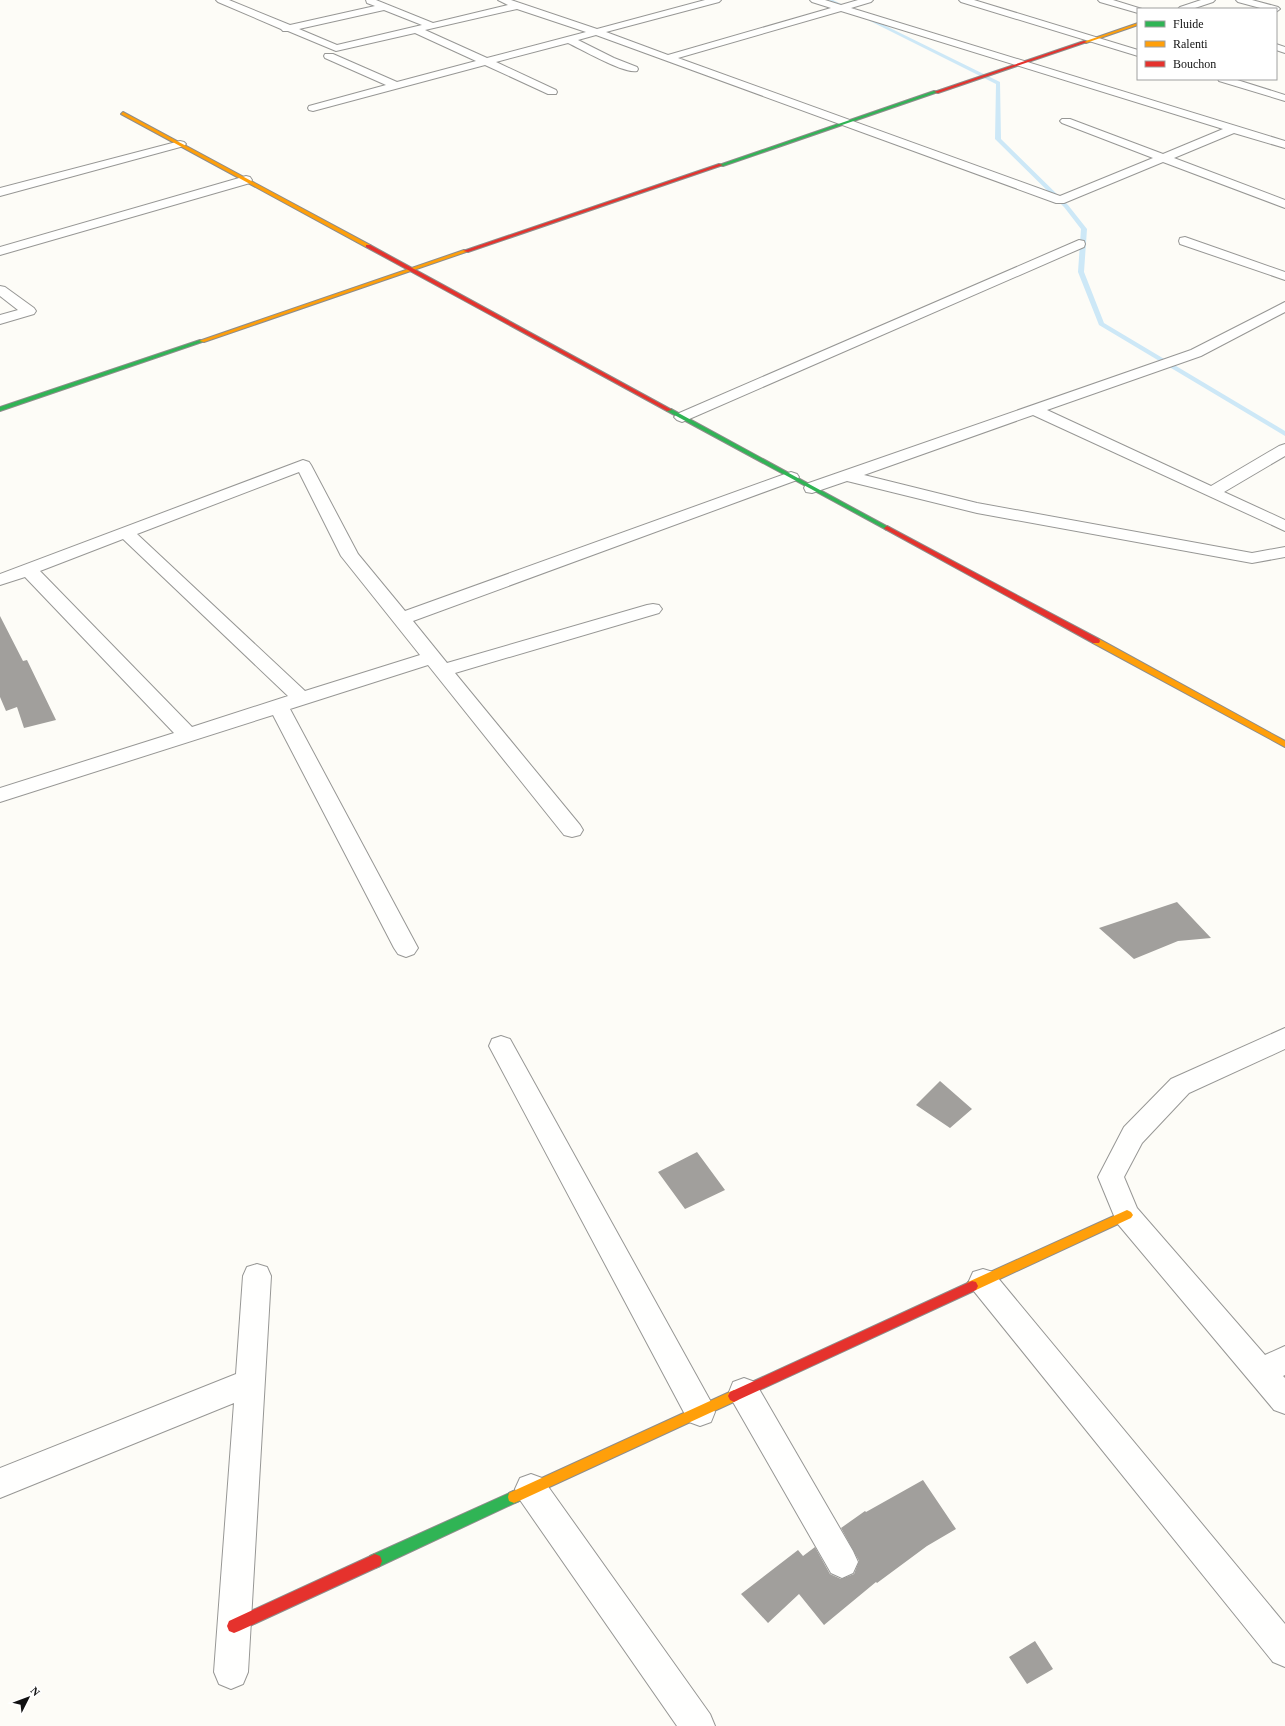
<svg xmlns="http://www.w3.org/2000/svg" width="1285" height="1726" font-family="Georgia,serif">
<rect width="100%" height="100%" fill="#fdfcf7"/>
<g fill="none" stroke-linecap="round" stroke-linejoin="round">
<path fill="#cde8f7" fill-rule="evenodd" d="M 828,0 L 833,0 L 1000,82 L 1001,139 L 1068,205 L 1087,229 L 1084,272 L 1104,323 L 1285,431 L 1285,436 L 1099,325 L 1078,272 L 1081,229 L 1064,207 L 995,139 L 996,84 Z"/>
</g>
<path fill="#a19f9c" d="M 0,616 L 23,661 L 27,660 L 56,720 L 24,728 L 17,707 L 6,711 L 0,697 Z
M 1177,902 L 1211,938 L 1178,941 L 1134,959 L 1099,928 Z
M 940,1081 L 972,1109 L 950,1128 L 916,1105 Z
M 697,1152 L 725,1190 L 685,1209 L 658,1172 Z
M 923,1480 L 956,1529 L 927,1546 L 877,1583 L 876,1582 L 824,1625 L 799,1594 L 768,1623 L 741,1594 L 798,1550 L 803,1556 L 815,1547 L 830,1574 L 841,1579 L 854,1574 L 859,1561 L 841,1528 L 865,1511 L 866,1512 Z
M 1035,1641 L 1053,1669 L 1027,1684 L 1009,1657 Z"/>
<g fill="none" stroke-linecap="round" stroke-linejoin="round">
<defs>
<path id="street" d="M 216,0 L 229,0 L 290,25 L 375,6 L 367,3 L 366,0 L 376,0 L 433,23 L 508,5 L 498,0 L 511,0 L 597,29 L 705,0 L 721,0 L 719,2 L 606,32 L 668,55 L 831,8 L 812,2 L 810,0 L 825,0 L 841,5 L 858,0 L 873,0 L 871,2 L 851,8 L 1285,141 L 1285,148 L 1234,133 L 1174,158 L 1285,200 L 1285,208 L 1163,162 L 1064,203 L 1056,203 L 596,35 L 578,40 L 614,58 L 637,67 L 638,69 L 637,71 C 624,74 581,49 568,43 L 496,62 L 556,90 L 557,92 L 556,94 L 548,94 L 485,65 L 313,111 L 309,110 L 308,108 L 309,106 L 386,85 L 325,58 L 324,56 L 325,54 L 333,54 L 397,82 L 476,61 L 415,33 L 336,51 L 288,31 L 283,31 L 281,29 L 218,2 ZM 517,9 L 586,32 L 487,58 L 425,30 ZM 384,10 L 422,25 L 337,45 L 299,29 ZM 841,11 L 1223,129 L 1163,154 L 1070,119 L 1062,119 L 1060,121 L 1062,123 L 1153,158 L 1060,196 L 678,58 Z
M 959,0 L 974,0 L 1138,50 L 1138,56 L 961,2 Z
M 1098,0 L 1113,0 L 1142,9 L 1138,9 L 1138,13 L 1100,2 Z
M 1201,0 L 1215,0 L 1213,2 L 1192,9 L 1178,9 L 1180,7 Z
M 1236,0 L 1252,0 L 1278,7 L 1280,9 L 1276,12 L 1276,9 L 1264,9 L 1238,2 Z
M 1276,44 L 1285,47 L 1285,53 L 1276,50 Z
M 1218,79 L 1234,79 L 1285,95 L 1285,101 L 1219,81 Z
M 180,141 L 184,142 L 186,144 L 184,146 L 0,196 L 0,188 Z
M 246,176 L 250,177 L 252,180 L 250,183 L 0,255 L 0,247 Z
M 1185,237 L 1285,272 L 1285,280 L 1180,244 L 1179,241 L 1180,238 Z
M 1079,240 L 1084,241 L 1085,244 L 1084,247 L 687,420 L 682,422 L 677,420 L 674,417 L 677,414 Z
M 0,286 L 5,287 L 34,308 L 36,311 L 34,314 L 0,324 L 0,315 L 18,310 L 0,296 Z
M 1285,302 L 1285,312 L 1201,356 L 1047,410 L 1211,486 L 1279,446 L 1285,444 L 1285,456 L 1224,492 L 1285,520 L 1285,531 L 1033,415 L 864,475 L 977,503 L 1252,553 L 1285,547 L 1285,557 L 1252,563 L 977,513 L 847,481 L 812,493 L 806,492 L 804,488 L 806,484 L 1191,350 Z
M 303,460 L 309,462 L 311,465 L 358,554 L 405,611 L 785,474 L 791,472 L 797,474 L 799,477 L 797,480 L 413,621 L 447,663 L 647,605 L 653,604 L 659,605 L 662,609 L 659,613 L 455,673 L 580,825 L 583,830 L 580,835 L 572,837 L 564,835 L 428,665 L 290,709 L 418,948 L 414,954 L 406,957 L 398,954 L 394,948 L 273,715 L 0,802 L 0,788 L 174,733 L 25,577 L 0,585 L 0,574 ZM 299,472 L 341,556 L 420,655 L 305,691 L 137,534 ZM 123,539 L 288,696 L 192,727 L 40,571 Z
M 1285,1028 L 1285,1049 L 1189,1093 L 1142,1143 L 1124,1177 L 1137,1208 L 1265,1355 L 1285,1346 L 1285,1375 L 1283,1376 L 1285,1378 L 1285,1414 L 1274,1410 L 1117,1223 L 1098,1177 L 1124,1127 L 1171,1079 Z
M 501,1036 L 510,1039 L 711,1402 L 715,1412 L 711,1422 L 700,1426 L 689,1422 L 489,1046 L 492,1039 Z
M 257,1264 L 267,1267 L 271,1276 L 248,1672 L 243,1684 L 231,1689 L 219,1684 L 214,1672 L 234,1403 L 0,1498 L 0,1468 L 236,1374 L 243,1276 L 247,1267 Z
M 983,1269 L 993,1272 L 1285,1624 L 1285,1667 L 1273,1662 L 973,1290 L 969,1281 L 973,1272 Z
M 744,1378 L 755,1382 L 853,1551 L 858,1562 L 853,1573 L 842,1578 L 831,1573 L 733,1402 L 729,1392 L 733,1382 Z
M 531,1474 L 542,1478 L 710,1714 L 715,1726 L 677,1726 L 520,1500 L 515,1489 L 520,1478 Z"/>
<path id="fast" d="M 934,91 L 938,92 L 723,166 L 719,165 Z
M 200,340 L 205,341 L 0,411 L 0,407 Z
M 667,409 L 671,409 L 890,528 L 887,530 L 885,529 L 667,411 Z
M 514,1491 L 519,1493 L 520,1497 L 519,1501 L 380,1566 L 375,1568 L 370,1566 L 368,1561 L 370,1556 Z"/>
<path id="slow" d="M 1138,23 L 1138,25 L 1086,43 L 1083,42 Z
M 123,112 L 370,245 L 371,246 L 366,247 L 121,114 Z
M 464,250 L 469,251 L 204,342 L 199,341 Z
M 1093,639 L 1099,639 L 1285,741 L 1285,747 L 1093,643 Z
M 1127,1210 L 1131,1212 L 1133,1215 L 1131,1218 L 976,1290 L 972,1291 L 968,1290 L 966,1286 L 968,1282 Z
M 734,1390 L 738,1392 L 740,1396 L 738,1400 L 519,1501 L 514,1503 L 509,1501 L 508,1497 L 509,1493 Z"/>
<path id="jam" d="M 1084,41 L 1087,42 L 938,93 L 934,92 Z
M 719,164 L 723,165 L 468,252 L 463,251 Z
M 366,245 L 370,245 L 672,410 L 667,411 L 366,247 Z
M 887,526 L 1099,639 L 1100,641 L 1099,643 L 1093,643 L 885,529 L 884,528 Z
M 972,1281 L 976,1282 L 978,1286 L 976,1290 L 738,1400 L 734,1402 L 730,1400 L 728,1396 L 730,1392 Z
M 375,1554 L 380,1556 L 382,1561 L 380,1566 L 239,1631 L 234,1633 L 229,1631 L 227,1626 L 229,1621 Z"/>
</defs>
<use href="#street" stroke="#979795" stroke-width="2"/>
<use href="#fast" stroke="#8e8d8b" stroke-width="2"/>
<use href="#slow" stroke="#8e8d8b" stroke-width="2"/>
<use href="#jam" stroke="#8e8d8b" stroke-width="2"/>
<use href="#street" fill="#fffffe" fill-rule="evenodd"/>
<use href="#fast" fill="#30b455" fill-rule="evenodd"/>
<use href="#slow" fill="#ff9f0a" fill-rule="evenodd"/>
<use href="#jam" fill="#e5322d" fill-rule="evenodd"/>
</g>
<rect x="1137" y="8" width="140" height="72" fill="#ffffff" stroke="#a0a0a0"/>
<rect x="1145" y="21" width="20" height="6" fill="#30b455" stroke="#a0a0a0"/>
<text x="1173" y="28" font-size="12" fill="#111111">Fluide</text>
<rect x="1145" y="41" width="20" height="6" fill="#ff9f0a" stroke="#a0a0a0"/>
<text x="1173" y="48" font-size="12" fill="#111111">Ralenti</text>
<rect x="1145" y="61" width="20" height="6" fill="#e5322d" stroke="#a0a0a0"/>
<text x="1173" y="68" font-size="12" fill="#111111">Bouchon</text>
<g transform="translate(28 1698) rotate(48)" stroke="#ffffff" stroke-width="3" paint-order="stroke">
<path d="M0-3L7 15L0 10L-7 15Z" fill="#111111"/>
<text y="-6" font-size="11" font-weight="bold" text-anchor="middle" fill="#111111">N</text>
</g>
</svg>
